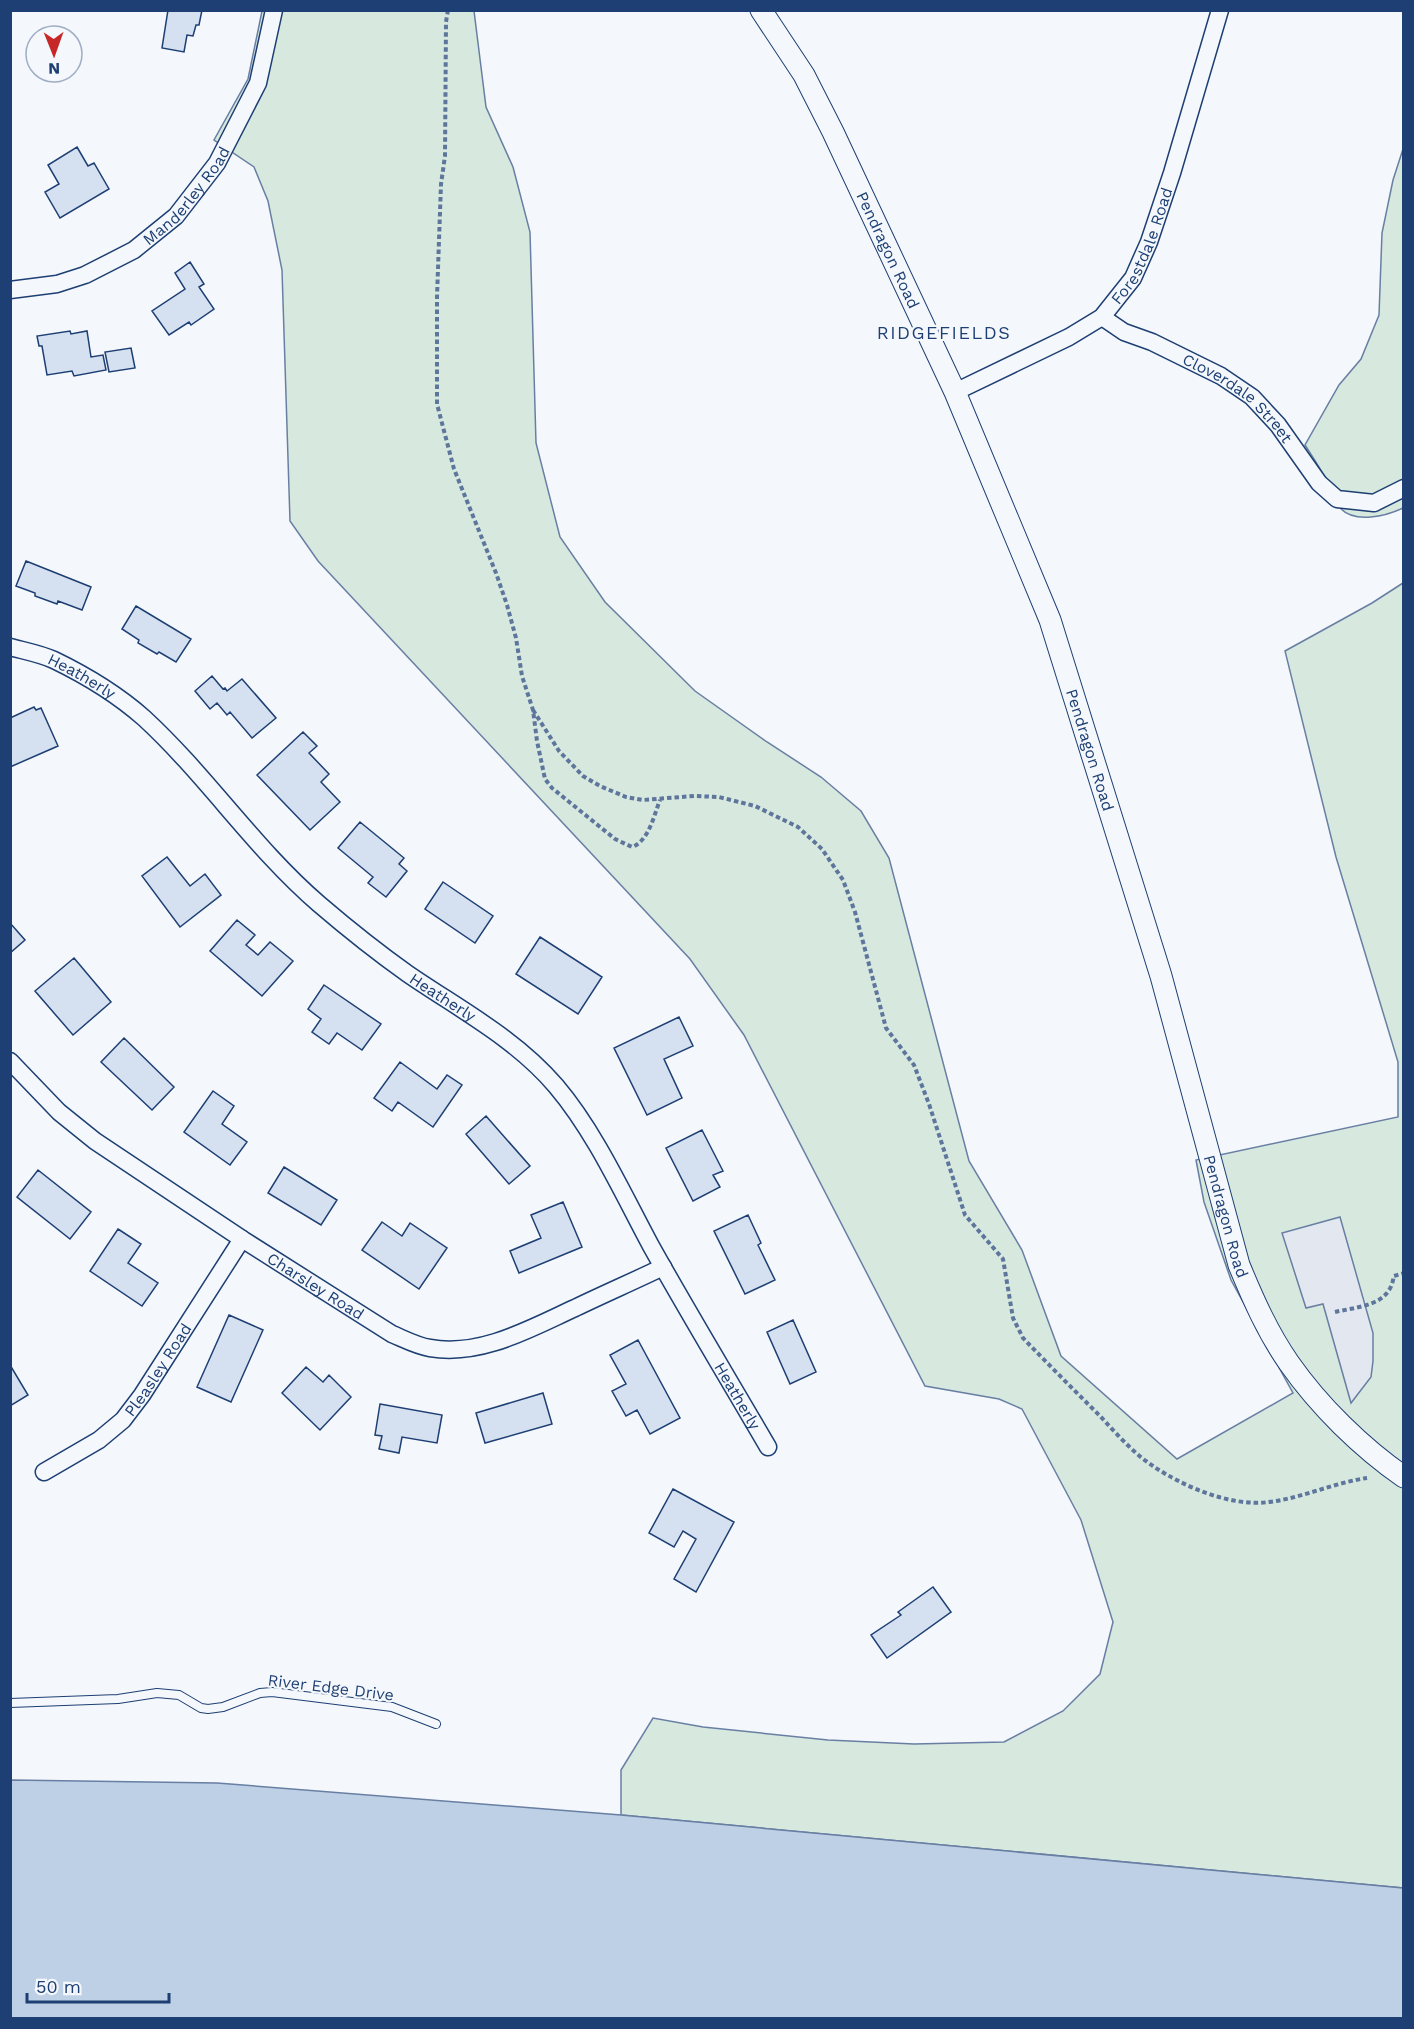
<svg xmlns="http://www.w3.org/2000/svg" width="1414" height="2029" font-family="'Work Sans',sans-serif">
<rect width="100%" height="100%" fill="#f4f7fb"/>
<path fill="#d7e8df" stroke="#687fa3" stroke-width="1.5" d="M 262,11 L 474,11 L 486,107 L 513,167 L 530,232 L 536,443 L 560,537 L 605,602 L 695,691 L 767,742 L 821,777 L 861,811 L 889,858 L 969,1161 L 1022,1250 L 1061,1356 L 1177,1459 L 1293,1393 L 1231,1280 L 1204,1202 L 1196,1160 L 1398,1117 L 1398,1062 L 1336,857 L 1285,651 L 1372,603 L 1403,583 L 1403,1888 L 621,1815 L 621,1770 L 653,1718 L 703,1727 L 828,1740 L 914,1744 L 1004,1742 L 1063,1711 L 1100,1674 L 1113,1622 L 1081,1520 L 1022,1409 L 999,1399 L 925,1386 L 744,1035 L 690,959 L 318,561 L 290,521 L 282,270 L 268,201 L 254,167 L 214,140 L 248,79 Z
M 1403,149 L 1403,508 C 1386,516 1355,524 1340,508 C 1333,501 1329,487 1325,478 C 1319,466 1312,456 1305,445 L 1339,385 L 1361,359 L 1379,315 L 1382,233 L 1393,180 Z"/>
<path fill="#e3e8f0" stroke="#687fa3" stroke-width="1.5" d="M 1340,1217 L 1373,1333 L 1373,1361 L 1371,1377 L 1351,1403 L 1323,1304 L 1306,1308 L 1282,1233 Z"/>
<path fill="#bed0e5" stroke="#687fa3" stroke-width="1.5" d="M 11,1780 L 217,1783 L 621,1815 L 1403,1888 L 1403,2018 L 11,2018 Z"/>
<path fill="#d5e0f0" stroke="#1d3f73" stroke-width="1.5" d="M 168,10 L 202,10 L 199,25 L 196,25 L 193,36 L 187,35 L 184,52 L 162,48 Z
M 77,147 L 88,166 L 94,163 L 109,189 L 60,218 L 45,192 L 59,184 L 48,165 Z
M 190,262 L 204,284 L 199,287 L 214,309 L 191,325 L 189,322 L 169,335 L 152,311 L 185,289 L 175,273 Z
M 70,331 L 71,334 L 87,331 L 91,357 L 103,355 L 106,370 L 74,376 L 72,371 L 47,375 L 42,346 L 39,346 L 37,336 Z
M 131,348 L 135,368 L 109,372 L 105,352 Z
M 26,561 L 91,587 L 82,610 L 58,601 L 57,604 L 35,596 L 35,593 L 16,586 Z
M 136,606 L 191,639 L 176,662 L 159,652 L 157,654 L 138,643 L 139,640 L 122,629 Z
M 212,676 L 223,689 L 225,688 L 227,691 L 242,679 L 276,718 L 252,738 L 230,712 L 227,715 L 217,703 L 210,709 L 195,691 Z
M 34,707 L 36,710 L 41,708 L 58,746 L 10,767 L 10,718 Z
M 303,732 L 317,746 L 309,753 L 329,774 L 321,782 L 340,802 L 310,830 L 257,775 Z
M 360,822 L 404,858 L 399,864 L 407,871 L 386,897 L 368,883 L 373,877 L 338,848 Z
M 167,857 L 190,886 L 205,874 L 221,895 L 180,927 L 142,876 Z
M 443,882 L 493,916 L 475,943 L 425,909 Z
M 237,920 L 255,935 L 246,945 L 258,955 L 270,942 L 293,961 L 262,996 L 210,951 Z
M 10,923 L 25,940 L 10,953 Z
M 540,937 L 602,977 L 578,1014 L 516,974 Z
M 74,958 L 111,1002 L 73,1035 L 35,991 Z
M 324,985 L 381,1024 L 362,1050 L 337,1033 L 329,1044 L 312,1032 L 321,1019 L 308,1009 Z
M 679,1017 L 693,1046 L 664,1059 L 682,1098 L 647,1115 L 614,1048 Z
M 124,1038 L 174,1087 L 152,1110 L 101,1062 Z
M 400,1062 L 437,1089 L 447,1075 L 462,1085 L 433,1127 L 398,1102 L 392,1111 L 374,1098 Z
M 213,1091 L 234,1106 L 222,1124 L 247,1142 L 230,1165 L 184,1132 Z
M 486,1116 L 530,1166 L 509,1184 L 466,1134 Z
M 702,1130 L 723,1171 L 713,1175 L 720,1187 L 693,1201 L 666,1148 Z
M 284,1167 L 337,1200 L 321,1225 L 268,1193 Z
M 38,1170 L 91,1212 L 70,1239 L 17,1197 Z
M 563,1202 L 582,1247 L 519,1273 L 510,1251 L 541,1238 L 531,1215 Z
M 748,1215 L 761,1243 L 758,1245 L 775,1280 L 745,1294 L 714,1231 Z
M 382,1222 L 402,1236 L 410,1223 L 447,1248 L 419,1289 L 362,1250 Z
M 118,1229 L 141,1244 L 128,1263 L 158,1283 L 142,1306 L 90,1271 Z
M 229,1315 L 263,1330 L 231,1402 L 197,1387 Z
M 793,1320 L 816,1372 L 790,1384 L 767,1332 Z
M 638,1340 L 680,1418 L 650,1434 L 637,1410 L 626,1416 L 612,1391 L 626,1384 L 610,1355 Z
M 10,1365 L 28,1395 L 10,1406 Z
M 306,1367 L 323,1382 L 329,1375 L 351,1397 L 320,1430 L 282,1393 Z
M 543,1393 L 552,1424 L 485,1443 L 476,1413 Z
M 380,1404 L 442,1415 L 437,1443 L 402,1437 L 399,1453 L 379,1449 L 382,1436 L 375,1435 Z
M 673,1489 L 734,1522 L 696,1592 L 674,1579 L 696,1539 L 683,1531 L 674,1547 L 649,1533 Z
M 933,1587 L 951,1612 L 887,1658 L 871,1635 L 901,1615 L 898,1612 Z"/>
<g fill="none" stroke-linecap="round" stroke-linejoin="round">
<defs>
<path id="service" d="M 10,1703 L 118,1699 L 157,1693 L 179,1695 L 201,1708 L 208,1709 L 223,1707 L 260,1693 L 272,1692 L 392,1707 L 436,1724"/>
<g id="minor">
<path id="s1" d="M 10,290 L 57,284 L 85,275 L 134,250 L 176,216 L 217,163 L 258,83 L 274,10"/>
<path id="s2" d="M 1102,317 L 1124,332 L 1152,342 L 1221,376 L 1252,397 L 1278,425 L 1319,483 L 1337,499 L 1374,503 L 1404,488"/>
<path id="s3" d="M 955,392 L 1069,337 L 1102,317 L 1133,278 L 1149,242 L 1172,173 L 1220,10"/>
<path id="s4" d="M 10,647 C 25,651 41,654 54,660 C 85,675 118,695 144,718 C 207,776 254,848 319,904 C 347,928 377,952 408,974 C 459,1009 515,1038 556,1086 C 595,1132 623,1194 651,1246 C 689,1314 729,1380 768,1447"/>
<path id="s5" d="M 10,1061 L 59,1112 L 95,1141 L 242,1239 L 392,1334 C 404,1339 417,1346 430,1348 C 481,1357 531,1328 575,1308 C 604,1294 634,1281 663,1267"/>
<path id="s6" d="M 44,1472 L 99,1440 L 123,1420 L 142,1395 L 242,1239"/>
</g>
<g id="tertiary">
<path id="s7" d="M 761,10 L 804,75 L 833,132 L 955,392 L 1050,620 L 1161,976 L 1239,1265 C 1253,1299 1268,1333 1289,1363 C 1319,1406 1362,1448 1404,1477"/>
</g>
</defs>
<use href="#service" stroke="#1d3f73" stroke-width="10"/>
<use href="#minor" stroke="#1d3f73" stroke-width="19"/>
<use href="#tertiary" stroke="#1d3f73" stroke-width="23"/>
<path stroke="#5e769c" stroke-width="4" stroke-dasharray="4.5 3" stroke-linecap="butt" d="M 448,10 L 446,22 L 445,156 L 441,184 L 437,297 L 437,404 L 454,469 L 496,573 L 507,605 L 516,638 L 522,676 L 533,710 L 537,741 L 545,779 L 552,788 L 615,839 L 632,847 C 649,841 654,815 660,800
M 533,710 L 559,751 L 583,776 L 600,786 L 626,797 L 643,800 L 694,796 L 719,797 L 755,806 L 798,827 L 822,849 L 843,880 L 855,912 L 886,1028 L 914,1065 L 929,1104 L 965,1215 L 1003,1259 L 1013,1318 L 1023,1338 C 1048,1364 1074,1390 1100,1416 C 1116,1433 1133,1453 1153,1466 C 1184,1487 1231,1507 1269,1502 C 1302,1498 1333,1483 1367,1478
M 1335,1312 C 1352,1308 1380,1306 1389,1290 C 1392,1286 1393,1280 1394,1276 L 1404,1273"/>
<use href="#service" stroke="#f4f7fb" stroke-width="8"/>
<use href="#minor" stroke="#f4f7fb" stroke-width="16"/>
<use href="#tertiary" stroke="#f4f7fb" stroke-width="21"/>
</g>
<g text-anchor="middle" stroke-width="4.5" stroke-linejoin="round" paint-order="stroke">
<g font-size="16" fill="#1d3f73" stroke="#f4f7fb">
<text dy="6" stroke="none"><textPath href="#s1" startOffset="208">Manderley Road</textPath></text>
<text dy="6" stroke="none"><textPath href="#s3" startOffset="248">Forestdale Road</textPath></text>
<text dy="6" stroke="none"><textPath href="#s7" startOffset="272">Pendragon Road</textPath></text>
<text dy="6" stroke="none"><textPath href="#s2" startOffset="160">Cloverdale Street</textPath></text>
<text dy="6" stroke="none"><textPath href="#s4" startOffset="78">Heatherly</textPath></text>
<text dy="6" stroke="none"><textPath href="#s7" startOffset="812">Pendragon Road</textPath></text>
<text dy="6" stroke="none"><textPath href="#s4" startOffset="564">Heatherly</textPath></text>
<text dy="6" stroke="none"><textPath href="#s7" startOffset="1298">Pendragon Road</textPath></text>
<text dy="6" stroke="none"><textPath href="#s5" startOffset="381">Charsley Road</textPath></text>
<text dy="6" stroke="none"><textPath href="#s6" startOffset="156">Pleasley Road</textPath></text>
<text dy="6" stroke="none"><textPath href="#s4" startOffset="1068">Heatherly</textPath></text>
<text transform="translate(331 1687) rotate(7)" y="6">River Edge Drive</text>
</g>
<g font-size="18" letter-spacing="1.5" fill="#1d3f73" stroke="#f4f7fb">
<text x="944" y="339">RIDGEFIELDS</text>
</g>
</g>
<rect width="1414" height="2029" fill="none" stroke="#1d3f73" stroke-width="24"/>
<g transform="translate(54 54) rotate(179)"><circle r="28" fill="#f4f7fb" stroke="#9eadc5" stroke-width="1.5"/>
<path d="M0-4.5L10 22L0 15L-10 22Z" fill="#c62828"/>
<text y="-9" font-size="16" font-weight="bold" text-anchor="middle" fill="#1d3f73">N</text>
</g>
<path d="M27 1993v9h142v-9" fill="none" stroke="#1d3f73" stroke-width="3"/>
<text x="36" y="1993" font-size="18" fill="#1d3f73" stroke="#f4f7fb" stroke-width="4.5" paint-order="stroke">50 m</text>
</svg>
